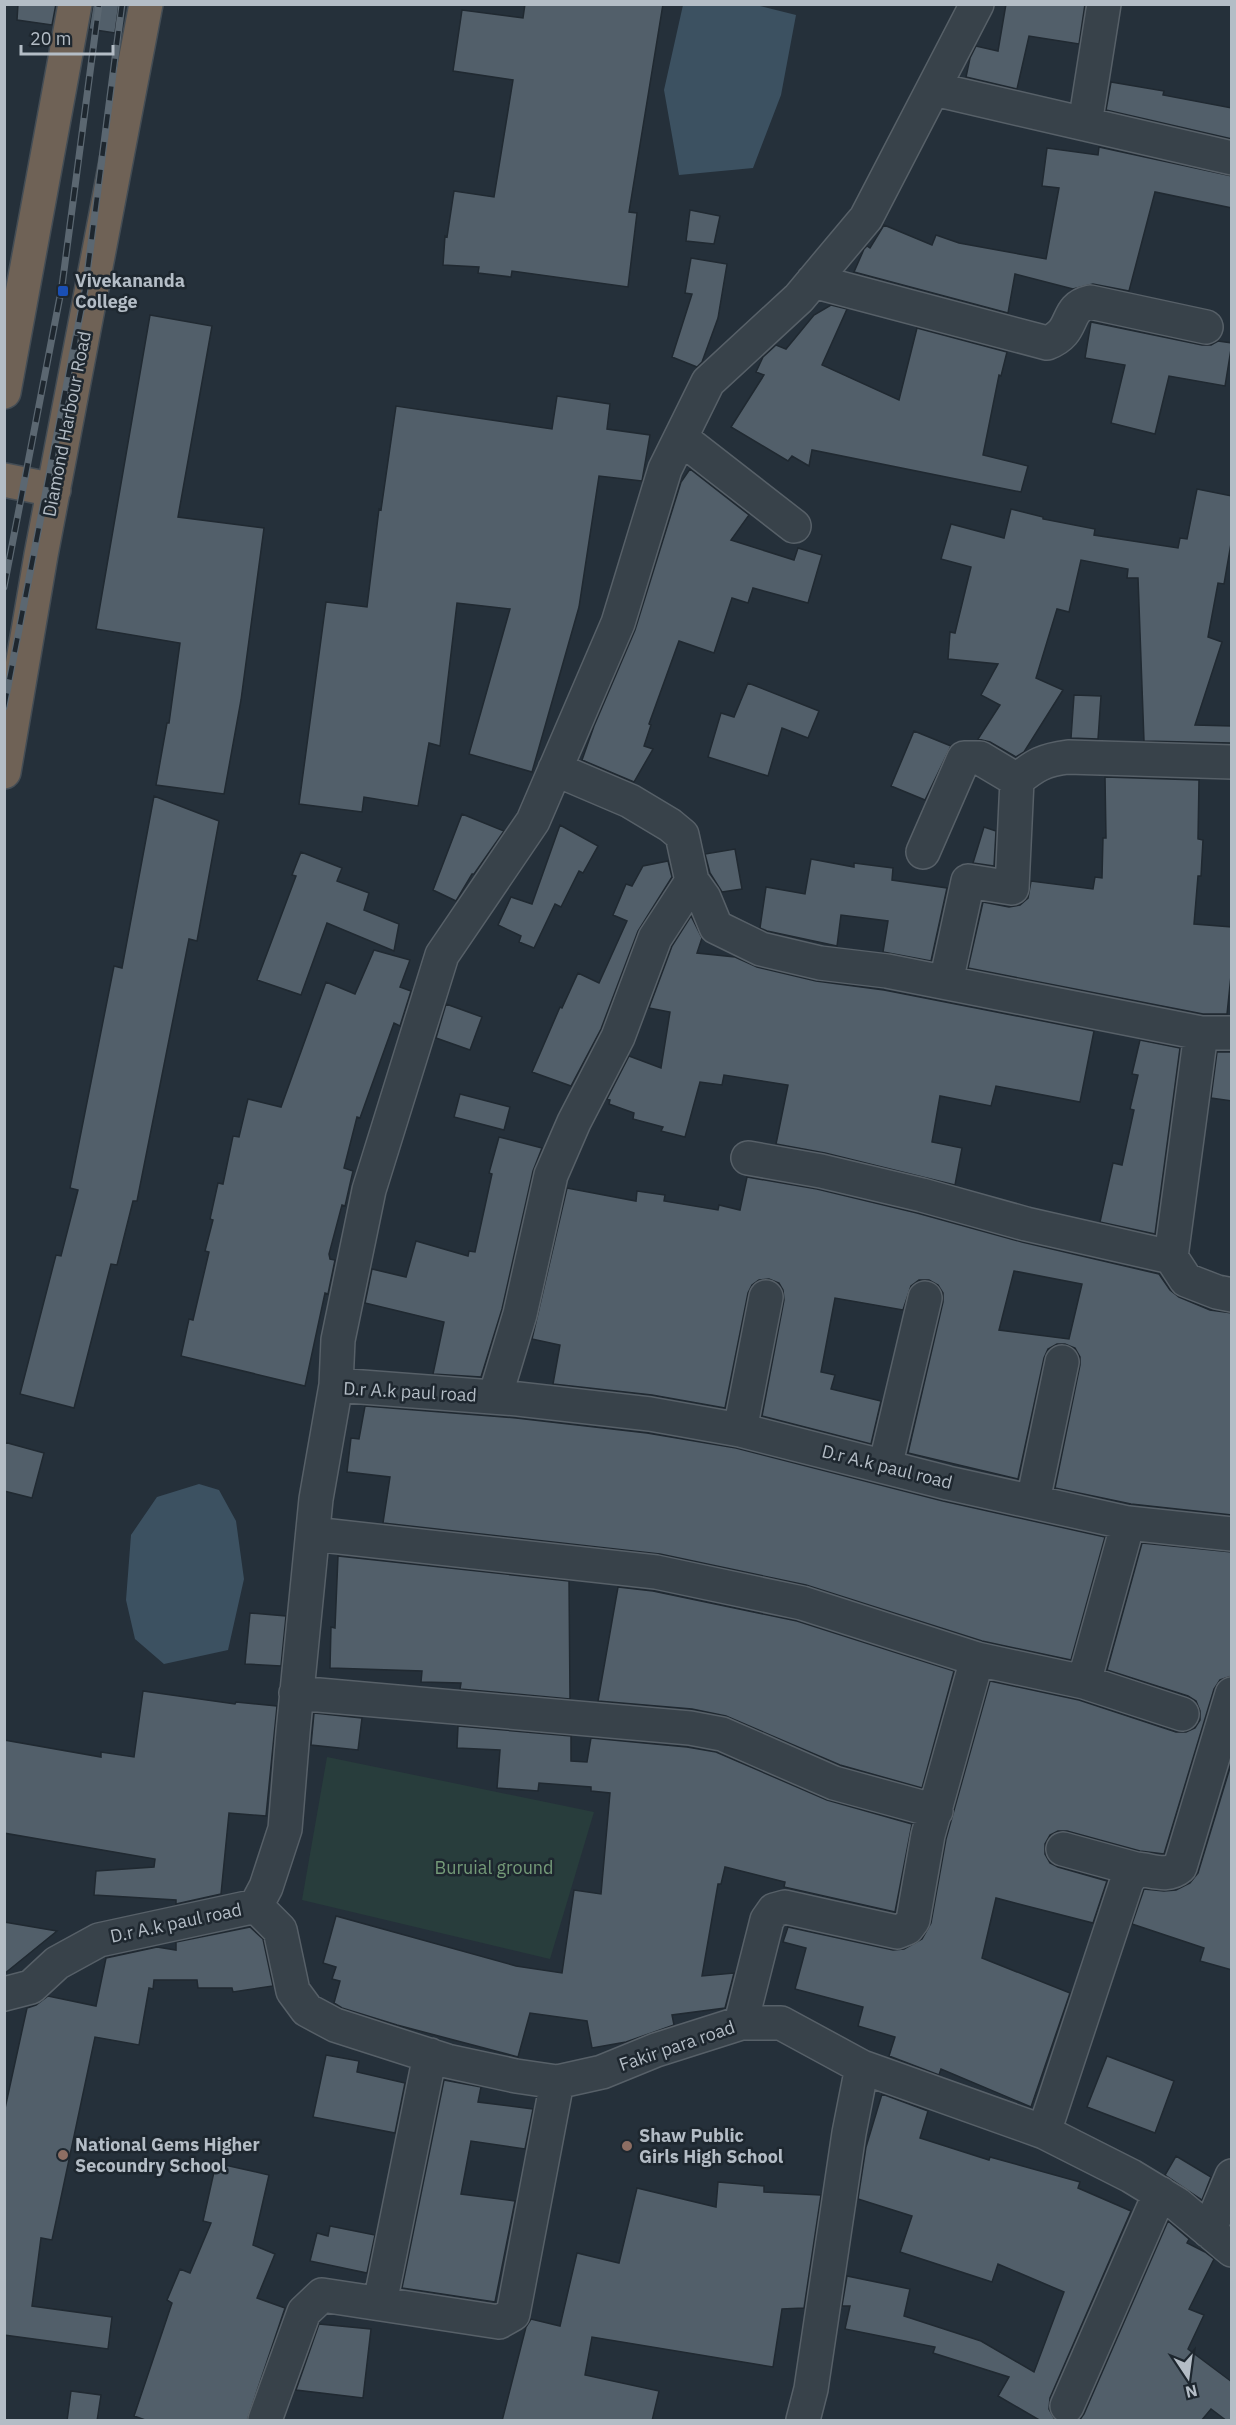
<svg xmlns="http://www.w3.org/2000/svg" width="1236" height="2425" font-family="'IBM Plex Sans',sans-serif">
<rect width="100%" height="100%" fill="#25303a"/>
<path fill="#283d3c" d="M 327,1757 L 594,1812 L 550,1959 L 302,1900 Z"/>
<path fill="#3c5161" d="M 683,5 L 756,5 L 796,15 L 781,95 L 753,168 L 679,175 L 664,90 Z
M 199,1484 L 219,1490 L 236,1521 L 244,1579 L 228,1650 L 164,1664 L 135,1639 L 126,1600 L 131,1535 L 157,1497 Z"/>
<path fill="#525f6a" stroke="#202931" stroke-width="1.5" fill-rule="evenodd" d="M 18,4 L 56,4 L 52,25 L 17,20 Z
M 93,4 L 119,4 L 115,33 L 89,29 Z
M 525,4 L 663,4 L 629,212 L 637,213 L 628,287 L 512,271 L 511,277 L 478,273 L 479,267 L 443,265 L 445,236 L 447,237 L 454,191 L 494,197 L 513,80 L 453,71 L 462,10 L 523,18 Z
M 1006,4 L 1085,4 L 1079,44 L 1029,36 L 1017,89 L 966,77 L 970,58 L 976,46 L 998,51 Z
M 1111,82 L 1164,91 L 1163,95 L 1232,108 L 1232,139 L 1106,110 Z
M 1099,147 L 1232,176 L 1232,208 L 1155,192 L 1129,291 L 1093,284 L 1073,289 L 1015,274 L 1008,313 L 854,272 L 864,249 L 867,246 L 870,248 L 884,225 L 932,245 L 936,235 L 959,243 L 1046,259 L 1059,188 L 1042,186 L 1047,148 L 1098,155 Z
M 690,210 L 720,216 L 714,244 L 686,241 Z
M 691,258 L 727,264 L 718,318 L 702,362 L 697,367 L 672,357 L 692,294 L 685,293 Z
M 831,305 L 847,309 L 822,365 L 899,400 L 917,328 L 1007,352 L 1001,376 L 999,375 L 983,455 L 1028,466 L 1021,492 L 812,450 L 809,466 L 792,456 L 788,461 L 731,427 L 764,375 L 756,372 L 763,357 L 776,345 L 786,349 L 814,315 Z
M 150,315 L 212,326 L 178,517 L 264,528 L 241,700 L 224,794 L 156,785 L 167,723 L 169,723 L 180,643 L 96,629 Z
M 1091,322 L 1202,345 L 1211,345 L 1218,341 L 1232,343 L 1225,386 L 1169,376 L 1155,434 L 1111,423 L 1125,365 L 1085,358 Z
M 557,396 L 610,404 L 607,429 L 650,435 L 642,481 L 599,476 L 579,607 L 532,772 L 469,754 L 510,609 L 457,603 L 440,746 L 429,743 L 418,806 L 364,797 L 362,812 L 299,804 L 326,602 L 367,607 L 379,509 L 381,510 L 396,406 L 552,429 Z
M 690,469 L 749,515 L 731,540 L 794,560 L 798,548 L 822,555 L 808,603 L 753,588 L 748,603 L 732,598 L 714,653 L 679,641 L 649,724 L 651,725 L 644,746 L 653,749 L 634,782 L 582,760 L 594,726 L 635,630 L 681,482 Z
M 1197,489 L 1232,496 L 1232,538 L 1224,584 L 1218,583 L 1208,637 L 1222,642 L 1195,725 L 1232,726 L 1232,743 L 1144,741 L 1138,578 L 1127,578 L 1128,569 L 1081,560 L 1069,612 L 1057,609 L 1036,678 L 1063,690 L 1024,752 L 1016,757 L 990,742 L 978,739 L 1000,705 L 981,695 L 998,664 L 948,659 L 950,632 L 955,633 L 971,567 L 941,559 L 951,524 L 1004,538 L 1011,509 L 1043,517 L 1043,519 L 1095,529 L 1094,535 L 1178,548 L 1180,538 L 1187,539 Z
M 748,683 L 819,711 L 808,738 L 782,728 L 768,776 L 708,757 L 721,713 L 734,717 Z
M 1074,695 L 1101,696 L 1098,739 L 1071,738 Z
M 914,731 L 951,746 L 925,800 L 891,786 Z
M 1105,777 L 1199,780 L 1198,839 L 1203,840 L 1201,876 L 1198,876 L 1194,924 L 1232,927 L 1232,966 L 1227,1014 L 1203,1014 L 968,968 L 983,902 L 1009,907 L 1020,905 L 1028,898 L 1031,881 L 1093,889 L 1095,877 L 1102,878 L 1103,838 L 1106,838 Z
M 154,796 L 219,821 L 197,941 L 189,939 L 137,1201 L 133,1201 L 117,1265 L 111,1264 L 74,1408 L 20,1394 L 56,1255 L 61,1256 L 78,1190 L 70,1188 L 114,966 L 122,968 Z
M 462,814 L 504,831 L 474,874 L 472,874 L 456,901 L 433,890 Z
M 560,825 L 598,846 L 583,873 L 579,871 L 561,907 L 555,904 L 534,948 L 519,942 L 521,936 L 498,925 L 511,897 L 532,904 Z
M 984,827 L 996,831 L 994,866 L 973,863 Z
M 735,849 L 742,889 L 722,892 L 710,873 L 705,854 Z
M 301,852 L 342,868 L 337,881 L 369,893 L 364,910 L 399,924 L 394,951 L 327,923 L 301,995 L 257,980 L 296,876 L 292,875 Z
M 811,859 L 854,867 L 854,863 L 893,868 L 892,880 L 947,888 L 931,961 L 883,952 L 888,921 L 841,915 L 837,946 L 767,931 L 760,928 L 766,887 L 805,894 Z
M 668,861 L 672,877 L 638,931 L 601,1029 L 571,1086 L 532,1072 L 560,1007 L 562,1008 L 578,973 L 599,983 L 627,921 L 613,915 L 626,884 L 632,886 L 643,866 Z
M 691,916 L 702,938 L 697,953 L 735,957 L 757,967 L 816,981 L 884,990 L 1094,1031 L 1080,1102 L 996,1086 L 991,1106 L 940,1096 L 932,1142 L 962,1148 L 955,1185 L 825,1153 L 776,1144 L 788,1085 L 724,1075 L 722,1085 L 700,1082 L 685,1137 L 661,1131 L 663,1127 L 633,1119 L 634,1113 L 609,1104 L 610,1100 L 607,1099 L 629,1056 L 661,1068 L 670,1012 L 649,1008 L 672,946 Z
M 374,950 L 410,960 L 400,987 L 411,991 L 400,1026 L 394,1023 L 360,1118 L 357,1117 L 344,1168 L 353,1171 L 345,1206 L 342,1205 L 329,1254 L 330,1259 L 335,1260 L 328,1294 L 325,1293 L 305,1386 L 181,1356 L 189,1319 L 193,1320 L 209,1252 L 205,1251 L 213,1220 L 210,1219 L 218,1183 L 223,1184 L 233,1136 L 239,1137 L 248,1099 L 281,1107 L 326,982 L 355,994 Z
M 446,1004 L 482,1017 L 470,1050 L 436,1038 Z
M 1140,1040 L 1180,1048 L 1155,1234 L 1100,1222 L 1113,1163 L 1122,1165 L 1134,1110 L 1130,1109 L 1138,1075 L 1132,1074 Z
M 1217,1052 L 1232,1052 L 1232,1101 L 1211,1098 Z
M 460,1094 L 510,1107 L 504,1130 L 454,1117 Z
M 499,1137 L 542,1148 L 533,1171 L 502,1309 L 481,1377 L 433,1374 L 444,1322 L 365,1303 L 372,1269 L 406,1277 L 416,1241 L 468,1256 L 469,1251 L 475,1252 L 492,1174 L 489,1173 Z
M 747,1177 L 817,1189 L 917,1213 L 1022,1242 L 1159,1274 L 1170,1290 L 1179,1297 L 1210,1310 L 1232,1313 L 1232,1515 L 1131,1504 L 1055,1488 L 1080,1365 L 1080,1357 L 1075,1348 L 1065,1344 L 1057,1344 L 1048,1349 L 1044,1358 L 1018,1479 L 908,1453 L 943,1302 L 943,1293 L 938,1285 L 929,1280 L 919,1280 L 911,1286 L 903,1310 L 835,1298 L 821,1372 L 835,1375 L 831,1389 L 881,1401 L 871,1444 L 762,1416 L 784,1300 L 783,1290 L 779,1283 L 769,1279 L 759,1280 L 752,1285 L 748,1293 L 725,1408 L 652,1395 L 553,1384 L 560,1345 L 532,1339 L 567,1188 L 636,1201 L 637,1191 L 665,1195 L 664,1201 L 718,1210 L 719,1205 L 740,1210 ZM 1014,1271 L 1082,1284 L 1069,1339 L 999,1330 Z
M 365,1406 L 516,1418 L 647,1433 L 736,1448 L 943,1501 L 1105,1537 L 1071,1660 L 982,1641 L 806,1585 L 660,1554 L 383,1523 L 390,1477 L 347,1472 L 351,1438 L 359,1439 Z
M 4,1442 L 44,1453 L 32,1498 L 4,1491 Z
M 1142,1543 L 1232,1552 L 1232,1676 L 1220,1680 L 1214,1689 L 1164,1854 L 1140,1851 L 1067,1831 L 1058,1831 L 1050,1835 L 1045,1844 L 1045,1854 L 1050,1863 L 1058,1867 L 1107,1881 L 1093,1923 L 996,1898 L 982,1958 L 1070,1993 L 1031,2107 L 941,2069 L 939,2075 L 889,2056 L 895,2037 L 858,2026 L 863,2007 L 795,1989 L 806,1948 L 783,1942 L 788,1927 L 893,1950 L 904,1949 L 922,1939 L 931,1923 L 946,1839 L 990,1681 L 1079,1700 L 1176,1732 L 1186,1732 L 1195,1728 L 1200,1720 L 1200,1711 L 1196,1701 L 1188,1696 L 1107,1670 Z
M 338,1556 L 569,1581 L 570,1699 L 460,1689 L 461,1683 L 421,1682 L 422,1671 L 330,1668 L 331,1627 L 335,1628 Z
M 618,1587 L 653,1591 L 797,1621 L 954,1671 L 922,1788 L 840,1765 L 726,1716 L 692,1709 L 598,1701 Z
M 250,1613 L 286,1616 L 281,1666 L 245,1664 Z
M 143,1691 L 235,1704 L 236,1702 L 277,1706 L 266,1816 L 229,1813 L 221,1894 L 176,1904 L 176,1900 L 94,1895 L 96,1871 L 154,1867 L 155,1859 L 4,1833 L 4,1740 L 101,1757 L 101,1752 L 134,1757 Z
M 314,1713 L 362,1718 L 358,1750 L 311,1745 Z
M 458,1726 L 571,1736 L 571,1761 L 587,1762 L 591,1738 L 687,1747 L 716,1752 L 827,1800 L 912,1824 L 895,1912 L 784,1887 L 785,1882 L 725,1867 L 721,1884 L 718,1884 L 702,1976 L 734,1973 L 725,2008 L 672,2015 L 674,2025 L 626,2042 L 592,2048 L 587,2021 L 530,2013 L 518,2057 L 397,2025 L 342,2008 L 334,2003 L 340,1981 L 332,1979 L 336,1967 L 323,1963 L 336,1916 L 516,1966 L 562,1973 L 574,1890 L 601,1894 L 610,1793 L 591,1791 L 591,1787 L 539,1783 L 538,1791 L 497,1788 L 500,1750 L 457,1748 Z
M 1232,1761 L 1232,1970 L 1200,1961 L 1204,1948 L 1132,1924 L 1144,1889 L 1164,1891 L 1176,1890 L 1190,1883 L 1198,1873 Z
M 4,1922 L 57,1931 L 4,1974 Z
M 250,1927 L 263,1939 L 273,1986 L 233,1992 L 232,1988 L 198,1988 L 197,1980 L 154,1980 L 153,1989 L 149,1988 L 139,2045 L 95,2037 L 52,2240 L 41,2238 L 32,2306 L 112,2317 L 108,2349 L 4,2335 L 4,2113 L 27,2008 L 36,2005 L 48,1996 L 96,2006 L 106,1958 L 157,1947 L 176,1950 L 176,1942 Z
M 326,2055 L 359,2061 L 357,2072 L 405,2083 L 395,2133 L 313,2117 Z
M 1107,2056 L 1174,2081 L 1155,2133 L 1087,2107 Z
M 444,2080 L 481,2087 L 478,2102 L 533,2109 L 525,2149 L 471,2141 L 461,2194 L 515,2201 L 495,2302 L 402,2288 Z
M 882,2094 L 928,2111 L 920,2138 L 989,2160 L 990,2157 L 1080,2182 L 1078,2188 L 1131,2211 L 1050,2398 L 1049,2409 L 1056,2421 L 1041,2421 L 998,2396 L 1009,2377 L 933,2353 L 935,2347 L 845,2329 L 850,2306 L 842,2306 L 847,2276 L 910,2289 L 904,2316 L 981,2341 L 1034,2372 L 1064,2292 L 998,2264 L 992,2282 L 900,2252 L 912,2216 L 858,2199 L 866,2147 Z
M 1176,2156 L 1211,2177 L 1202,2200 L 1165,2175 Z
M 216,2163 L 269,2175 L 253,2245 L 275,2254 L 257,2298 L 285,2308 L 247,2421 L 148,2421 L 134,2416 L 172,2303 L 167,2300 L 180,2269 L 190,2273 L 211,2223 L 203,2221 Z
M 718,2182 L 764,2186 L 764,2192 L 821,2195 L 804,2308 L 782,2309 L 773,2367 L 592,2337 L 585,2375 L 659,2391 L 652,2421 L 502,2421 L 526,2327 L 531,2319 L 560,2326 L 577,2253 L 619,2263 L 637,2188 L 716,2207 Z
M 1168,2221 L 1189,2239 L 1187,2243 L 1205,2252 L 1214,2259 L 1189,2309 L 1204,2315 L 1188,2349 L 1232,2382 L 1232,2421 L 1227,2421 L 1211,2409 L 1201,2421 L 1079,2421 L 1084,2414 Z
M 330,2226 L 375,2235 L 367,2273 L 310,2261 L 317,2233 L 328,2236 Z
M 319,2324 L 371,2329 L 363,2398 L 296,2390 Z
M 71,2391 L 101,2395 L 97,2421 L 67,2421 Z"/>
<g fill="none" stroke-linecap="round" stroke-linejoin="round">
<defs>
<path id="street" d="M 1104,4 L 1085,124 L 1232,158
M 934,89 L 1085,124
M 813,281 L 1047,343 C 1077,332 1063,308 1090,302 L 1206,327
M 681,438 L 794,526
M 555,769 L 630,801 L 670,825 L 682,835 L 692,881 L 704,898 L 716,927 L 761,949 L 820,963 L 887,971 L 1201,1033 L 1232,1033
M 923,852 L 964,758 L 980,758 L 1017,780
M 946,982 L 968,881 L 1012,888 L 1017,780 C 1035,765 1044,760 1068,757 L 1232,762
M 748,1158 L 821,1171 L 922,1195 L 1026,1224 L 1171,1257 L 1186,1280 L 1217,1292 L 1232,1295
M 1171,1257 L 1201,1033
M 336,1385 L 338,1340 L 369,1190 L 442,955 L 533,821 L 618,623 L 665,469 L 708,382 L 799,298 L 866,218 L 977,4
M 495,1397 L 520,1314 L 551,1175 L 574,1122 L 618,1037 L 655,938 L 692,881
M 740,1430 L 766,1297
M 885,1467 L 925,1298
M 1033,1501 L 1062,1362
M 313,1534 L 656,1572 L 802,1603 L 977,1659 L 1084,1682 L 1182,1714
M 1084,1682 L 1128,1523
M 296,1693 L 690,1728 L 722,1734 L 834,1783 L 936,1811
M 1063,1849 L 1136,1869
M 256,1906 L 280,1930 L 293,1991 L 307,2010 L 335,2025 L 447,2061 L 516,2076 L 557,2082 L 602,2072 L 656,2050 L 741,2023 L 781,2023 L 862,2067 L 1044,2132 L 1131,2176 L 1177,2204 L 1232,2250
M 4,1994 L 31,1987 L 57,1963 L 99,1940 L 256,1906 L 266,1887 L 285,1829 L 293,1732 L 316,1499 L 336,1385 L 518,1399 L 650,1414 L 740,1430 L 948,1483 L 1128,1523 L 1232,1534
M 741,2023 L 767,1920 L 774,1910 L 785,1907 L 897,1932 L 907,1928 L 913,1920 L 928,1835 L 977,1659
M 1044,2132 L 1127,1881 L 1136,1869 C 1152,1870 1167,1878 1180,1867 L 1232,1694
M 1209,2231 L 1232,2176
M 380,2303 L 430,2055
M 1067,2406 L 1160,2193
M 265,2420 L 304,2312 L 322,2295 L 499,2322 L 513,2314 L 557,2082
M 803,2420 L 811,2389 L 849,2133 L 862,2067"/>
<path id="highway" d="M 4,392 L 75,4
M 4,480 L 54,490
M 4,772 L 41,555 L 146,4"/>
</defs>
<use href="#street" stroke="#576068" stroke-width="36"/>
<use href="#highway" stroke="#444d55" stroke-width="36"/>
<use href="#street" stroke="#38424a" stroke-width="33"/>
<use href="#highway" stroke="#6f6256" stroke-width="33"/>
<defs>
<path id="rail" d="M 4,587 L 62,286 L 99,4
M 4,707 L 85,290 L 122,4"/>
</defs>
<use href="#rail" stroke="#5b6771" stroke-width="7"/>
<use href="#rail" stroke="#1e272f" stroke-width="4.5" stroke-dasharray="14" stroke-linecap="butt"/>
</g>
<rect fill="#1a4fb4" stroke="#1e272f" stroke-width="2" x="57" y="285" width="12" height="12" rx="3"/>
<g fill="#8d6e63" stroke="#1e272f" stroke-width="2">
<circle cx="627" cy="2146" r="6"/>
<circle cx="63" cy="2155" r="6"/>
</g>
<g text-anchor="middle" stroke-width="5" stroke-linejoin="round" paint-order="stroke">
<g font-size="18" font-weight="bold" fill="#b4bdc6" stroke="#1e272f" text-anchor="start">
<text x="75" y="287">Vivekananda<tspan x="75" dy="21">College</tspan></text>
<text x="639" y="2142">Shaw Public<tspan x="639" dy="21">Girls High School</tspan></text>
<text x="75" y="2151">National Gems Higher<tspan x="75" dy="21">Secoundry School</tspan></text>
</g>
<g font-size="18" fill="#b4bdc6" stroke="#1e272f">
<text transform="translate(67 424) rotate(-79)" y="6">Diamond Harbour Road</text>
<text transform="translate(410 1392) rotate(3)" y="6">D.r A.k paul road</text>
<text transform="translate(887 1467) rotate(14)" y="6">D.r A.k paul road</text>
<text transform="translate(176 1923) rotate(-12)" y="6">D.r A.k paul road</text>
<text transform="translate(677 2046) rotate(-19)" y="6">Fakir para road</text>
</g>
<g font-size="18" fill="#749a78" stroke="#1e272f">
<text x="494" y="1874">Buruial ground</text>
</g>
</g>
<rect width="1236" height="2425" fill="none" stroke="#b4bdc6" stroke-width="12"/>
<g transform="translate(1188 2377) rotate(167)" stroke="#1e272f" stroke-width="4.5" paint-order="stroke">
<path d="M0-4.5L10 22L0 15L-10 22Z" fill="#b4bdc6"/>
<text y="-9" font-size="16" font-weight="bold" text-anchor="middle" fill="#b4bdc6">N</text>
</g>
<path d="M21 45v9h92v-9" fill="none" stroke="#b4bdc6" stroke-width="3"/>
<text x="30" y="45" font-size="18" fill="#b4bdc6" stroke="#1e272f" stroke-width="4.5" paint-order="stroke">20 m</text>
</svg>
